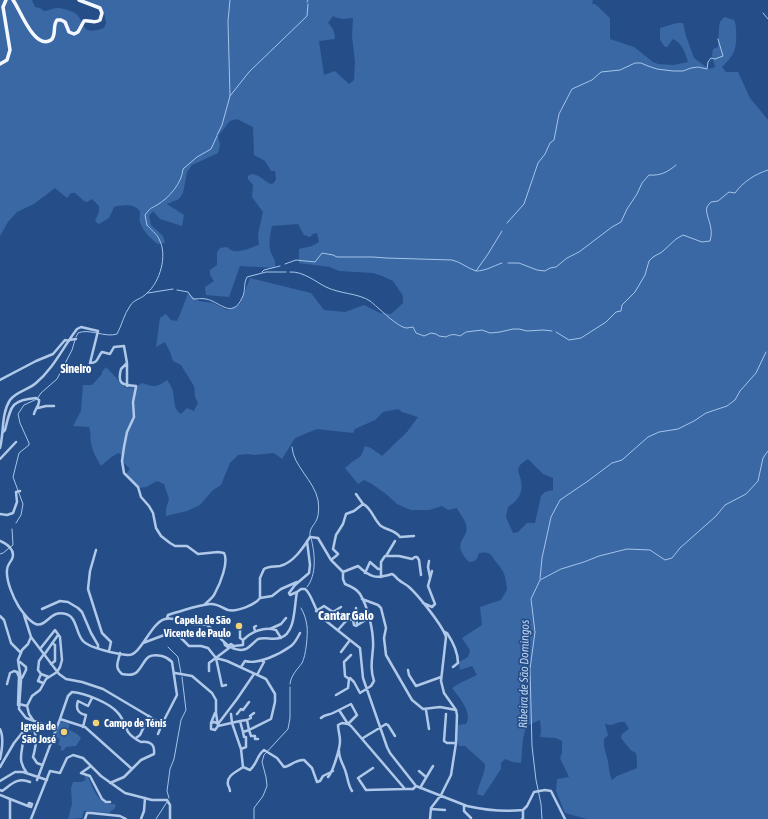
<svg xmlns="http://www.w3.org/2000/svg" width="768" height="819" font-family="'Asap Condensed',sans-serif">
<rect width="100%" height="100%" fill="#254e88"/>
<path fill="#3968a5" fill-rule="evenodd" d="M 0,0 L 32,0 L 35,7 L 40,8 L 44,11 C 49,11 53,8 57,8 C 62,8 68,10 73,12 C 87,18 77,38 104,28 L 106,23 L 104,12 L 79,0 L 593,0 L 592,4 L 595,4 L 610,18 L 610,39 L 634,47 L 653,62 L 658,64 L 674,65 L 688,62 C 685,52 682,43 673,39 L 667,47 L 665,47 L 660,40 L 660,28 L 677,23 L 683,23 L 686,36 L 694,58 L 709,69 L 715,67 L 712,55 L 713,49 L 718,47 L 719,27 L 720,22 L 724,17 L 734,20 C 736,24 736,28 736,32 C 737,50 734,55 722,67 L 726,72 L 738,72 L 750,98 L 768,120 L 768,819 L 587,819 L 565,813 L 556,791 L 557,779 L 569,777 L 560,758 L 562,753 L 562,741 L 556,738 L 540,737 L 541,731 L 540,720 L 526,726 L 523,739 L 521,763 L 513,762 L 505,759 L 501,763 L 501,769 L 483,796 L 477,794 C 479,783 485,774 485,764 L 465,746 L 459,746 L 457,740 L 458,725 L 466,724 C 473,713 459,697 452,688 L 460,683 L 477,675 L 472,666 L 460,670 L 459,662 L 468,657 L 470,650 L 462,638 L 482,625 L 480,607 L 501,600 L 507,590 C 506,577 505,573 497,563 C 490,555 492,551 479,553 C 477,559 476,562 469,562 C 449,541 470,540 466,525 C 465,519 459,513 457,508 L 448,510 L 442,506 L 429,510 L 411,510 L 406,508 L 397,504 L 386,494 L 372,484 L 364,480 L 358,484 L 345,468 L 352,462 L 361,456 L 365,446 L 371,448 L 382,456 L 407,432 L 418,417 L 402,412 L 398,409 L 383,412 L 375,420 L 355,429 L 353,433 L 317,429 L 295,438 L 282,459 L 274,453 L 254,455 L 248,454 L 238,455 L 230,463 L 221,485 L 213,490 L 200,505 L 187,511 L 166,516 L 166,509 L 169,499 L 164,484 L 157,481 L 146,487 L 138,488 L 126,474 L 130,469 L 123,462 L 122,455 L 118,453 L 110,458 L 101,466 C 97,459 92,451 91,442 C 90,436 91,433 89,427 L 73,426 L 81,411 L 83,385 L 92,385 L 102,374 L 102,372 L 106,367 L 126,388 L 136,387 L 142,383 C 154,387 156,388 167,380 C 170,384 172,388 173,392 C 175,401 173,409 181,414 L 187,408 L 194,411 L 198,403 L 195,397 L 194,386 L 181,365 L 173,361 L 170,352 L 165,342 L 156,347 L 160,318 L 166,314 L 171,320 L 177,321 L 181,312 L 188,293 L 199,301 L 213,303 L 227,310 L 240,304 L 250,278 L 311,293 L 324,310 L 345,312 L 364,305 L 380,313 L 391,314 L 403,303 L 403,296 L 393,281 L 382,276 L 373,273 L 339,271 L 330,267 L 299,263 L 299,249 L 312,246 L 319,242 L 317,233 L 313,234 L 310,237 L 304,235 L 298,224 L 272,226 C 270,235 268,244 271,253 C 274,259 276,261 275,268 L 240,266 L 229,297 L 206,295 L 205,287 L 214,281 L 210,275 L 210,270 L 217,265 L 217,252 L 220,248 L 227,247 C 235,256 249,248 259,245 L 258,234 L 263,212 L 252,197 L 253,185 L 248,179 L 248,176 L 251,174 C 261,175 263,181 271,184 L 274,183 L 276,179 L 275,171 L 271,171 L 265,161 L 254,155 L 253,127 L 237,119 L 230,121 L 218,136 L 220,145 L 218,153 L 192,165 L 187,172 L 183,193 L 179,199 L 167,204 L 184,215 L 182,226 L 160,219 L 153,211 L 149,216 L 151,225 L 163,236 L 165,243 L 158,244 C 150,238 143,231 140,222 C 139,219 140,215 140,212 C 137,203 120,205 114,207 L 109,218 L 99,224 L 95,221 L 99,212 L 99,206 L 92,199 L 87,202 L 84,201 L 75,193 L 71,193 L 67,198 L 55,188 L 34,204 L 17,212 L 8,222 L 0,236 ZM 333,16 C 340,20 346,19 353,18 L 352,36 L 355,62 L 354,80 L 349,84 L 335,71 L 324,75 L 319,41 L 335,39 C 335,32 333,28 328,23 ZM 528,459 L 543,474 L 553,478 L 553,490 L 545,492 L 541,496 L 535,523 L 527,523 L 518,532 L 513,533 L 506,517 L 508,507 C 520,499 524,491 520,477 C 519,474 517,470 519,467 C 520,464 525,461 528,459 ZM 620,722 L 625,722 L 629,729 L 622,734 L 621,738 C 623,741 629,748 631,750 C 634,753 635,751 636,754 C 637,758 637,764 637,768 L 617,776 L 612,780 C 609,774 609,768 608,761 C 606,753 603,747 604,739 L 608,735 L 605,724 L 611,725 Z
M 60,721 L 70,724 L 68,729 L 77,734 L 81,738 L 76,746 L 66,747 L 64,750 L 61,751 L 61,746 L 58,745 L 60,739 L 55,737 L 59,726 Z
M 84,776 L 88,777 C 92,785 97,801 107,804 C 110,805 113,803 116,805 L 114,809 L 109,813 L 84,811 L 82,818 L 68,819 L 72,804 L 71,788 L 73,782 L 81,782 L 86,780 Z"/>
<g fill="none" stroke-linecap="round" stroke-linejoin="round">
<path stroke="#a5c4ea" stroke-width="1" d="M 307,2 L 308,0
M 763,13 L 768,19
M 230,96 L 249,72 L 307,16 L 308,4
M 217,135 L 222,125 L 230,96 L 228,21 L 230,0
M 507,223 L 524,204 L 538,163 L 545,154 L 550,143 L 554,140 L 559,114 L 572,89 L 592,80 L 601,72 L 620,70 L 635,63 L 641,63 L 648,66 L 657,69 L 673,71 L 683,71 L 691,68 L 698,67 L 707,69 L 708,62 L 711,58 L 715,59 L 723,56 L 718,39
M 147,225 L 145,215 C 150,208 150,209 157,205 C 169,198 182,183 183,169 L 197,157 L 211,149 L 217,136
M 508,263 L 519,263 L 537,270 L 545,271 L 550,268 L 556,267 L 567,258 L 579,252 L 612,227 L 621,222 L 627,209 L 637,194 L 642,183 L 649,175 C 660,176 668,172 676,165
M 285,264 L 296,260 L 315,262 L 322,253 L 333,255 L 337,257 L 373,257 L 386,258 L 452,260 C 461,262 467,268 476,271 L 488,254 L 502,231
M 476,271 C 486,271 493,266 502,263
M 262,272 L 264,270 L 280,266
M 290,272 C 303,271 316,282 326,287 C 340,294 358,293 370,301 C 378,307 398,328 407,328 C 409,328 411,327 413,327 L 416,333 L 424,336 L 431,333 L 436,334 L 439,336 L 446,337 C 451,334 455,334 460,336 L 466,332 L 482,330 L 490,333 L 500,332 L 513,329 L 519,329 L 527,331 L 543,330 L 552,331
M 177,290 L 188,292 L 193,299 C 197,299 202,298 206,299 C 219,301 232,320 242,298 C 246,291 243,285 247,277 L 266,272 L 286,272
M 148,293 L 173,289
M 556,332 L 569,340 L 581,338 L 606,322 L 616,312 L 621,311 L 622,305 L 635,292 L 645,275 L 649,261 L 653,257 L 662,252 L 676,239 L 683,235 L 702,242 L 710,241 C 715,227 704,214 707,207 C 708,205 710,203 711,202 L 718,201 L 729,192 L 735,193 C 743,182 755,174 768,170
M 76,337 L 78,333 C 89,328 105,338 117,334 C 122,325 124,314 130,306 C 134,299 142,299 147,293 C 160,282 168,255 159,239 C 157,234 151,230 147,225
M 292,447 C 293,466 314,480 318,500 C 319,507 319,513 317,519 C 314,526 309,528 310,536
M 16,523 L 21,515 L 23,504 L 13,477 L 19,453 L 29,445 L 29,443 L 20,423 L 18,414 L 24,405 L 37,399 L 41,393 L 57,379 L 72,350 L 75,340
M 0,554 L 3,553 L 13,545 L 12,529
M 540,579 L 542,558 L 551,517 L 560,500 L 588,481 L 612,463 L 622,460 L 648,437 L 659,432 L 678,429 L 694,421 L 706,413 L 727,406 L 735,400 L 740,391 L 756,373 L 766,352
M 307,587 C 317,575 315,553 311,538
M 168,647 L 178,657 L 181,673
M 290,684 C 291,675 297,670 302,663 C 306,656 308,634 307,626 C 306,619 304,613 301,608
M 169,798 L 167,791 L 170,769 L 174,759 L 181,720 L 186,710 L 182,677
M 156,819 L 167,802
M 254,819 L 254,808 L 263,796 L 267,786 L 266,777 L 262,762 L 264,755 L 288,729 L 290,718 L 290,687
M 542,819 L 541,804 L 536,780 L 532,746 L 530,669 L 535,632 L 531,599 L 540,580 L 561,569 L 584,562 L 599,556 L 627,549 L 650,550 L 665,560 L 672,558 L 680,548 L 716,516 L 725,505 L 746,494 L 758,481 L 763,458 L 768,451"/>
<path stroke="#b1c9e9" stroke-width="2.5" d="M 69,340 L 76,339
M 0,380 L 36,361 L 53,354 L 65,340 L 69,341
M 127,386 L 127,364
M 37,407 L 38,408 L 46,406 L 54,406
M 3,432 L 5,430 C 11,406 11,400 36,398 L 39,400 C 40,405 35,409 34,414
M 0,448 C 4,433 1,414 10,400 C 16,392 28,390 36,383 C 54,368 63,347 77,329 L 81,327 L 98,331 L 90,363 C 99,363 97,357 102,352 L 110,354 L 114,347 L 124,346 L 127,363 L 121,369 C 117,384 122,385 136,386 L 136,387 L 133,402 L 134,417 L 127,432 L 124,447 L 122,461 L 124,473 L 138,487 L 141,497 L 149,506 L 153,513 L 156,528 L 161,536 L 170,543 L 175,546 L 187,546 L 198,554 L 218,552 L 224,553 C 229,562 220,584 215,593 C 213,598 208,601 204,605
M 0,459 L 16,442
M 356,494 L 363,504
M 0,514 L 7,515 L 13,513 L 17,502 L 16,492 L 20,491
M 0,541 C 7,544 16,550 12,559 C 10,563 7,565 7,570 C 6,581 13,597 19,607 C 46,646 44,607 66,614 C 77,617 76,634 83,641 C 89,648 117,654 127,655 C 141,657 150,623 165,619 C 174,616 183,623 192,624 C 197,624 202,624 207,625 C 218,633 229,655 246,649 C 250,647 254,642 258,639 C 265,637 273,640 280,638 C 296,634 294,605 297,592 L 301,589 L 305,589 C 312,594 314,609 321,617 L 360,648 L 363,678 L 387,747 L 390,753 L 416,786 L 467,806 C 485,810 505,812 523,810 L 527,806 L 534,792 L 545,790 L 551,791 L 565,819
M 96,550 L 90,571 L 88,589 L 102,633 L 111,642 L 109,651
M 386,556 L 395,541
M 331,560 L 336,556 L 338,554 L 333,549 L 336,535 L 343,524 L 346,514 L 354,511 L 363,504 C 371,507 374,520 381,526 C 388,531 394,529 400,537 L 414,536
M 429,561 L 428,567 L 430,577
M 365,573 L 370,562 L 378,569 L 381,569
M 381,577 L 381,562 L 385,556 L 399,556 L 412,559 L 415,557 L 417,557 L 419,560 L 421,575
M 297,592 L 290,595 L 289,593 L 295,585 L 309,573 L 310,565 L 307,541
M 260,598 L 260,578 L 264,569 C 269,566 274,567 280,566 C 293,563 303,548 310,537 L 318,538 L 331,560 L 343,572
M 260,598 L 272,596 L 281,589 L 297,582
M 362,599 L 378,605 L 381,608 L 386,628 L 384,638 L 386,655 L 412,700 L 423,709 L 440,707 L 456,710
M 423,603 L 432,607 L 435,604 L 428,586 L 432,571
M 356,608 L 357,625
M 42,609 L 60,601 L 68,602 L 78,608 L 82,612 L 91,633 L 98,645 L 98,648
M 316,611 L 324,606 L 333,612 L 341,607
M 24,615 L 31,637 L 59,674 L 66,679 L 82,682 L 103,689 L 162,724 L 177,695 L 172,662 C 169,659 166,657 162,656 C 144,652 146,663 137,672 C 133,676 127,675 122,674 C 114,667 118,663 120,653
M 0,616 L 4,620 L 11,643 L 21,653
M 167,618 L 168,615 L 174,613 C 185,610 198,605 210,604 C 217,603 222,608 228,610 C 237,612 255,605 260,598
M 270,629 L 281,624 L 286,618
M 338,630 L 345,622 L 350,619 L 353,620 L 354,625 L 356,626 L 369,618
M 255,631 L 254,627 L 256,626
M 445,632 L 447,633 C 453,642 458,652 458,663 L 453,667
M 31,637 L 28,644 L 22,650 L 18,660 L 21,680 L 19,709 L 26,718 L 56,729
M 243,640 C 251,632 264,626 276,630 L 281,638
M 143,643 L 167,634 L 180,637 L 189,646 L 201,646 L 208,648 L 216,658 L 227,661 L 266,679 L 275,694 L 275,702 L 271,719 L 249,730 L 247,720 L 240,721 L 243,732
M 228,646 L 231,644 L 234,646 L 243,645 L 243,640 L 240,638 L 240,629
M 341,652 L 350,640
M 44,654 L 39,661 L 38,670 L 41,674 L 49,677
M 44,655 L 58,635
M 216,658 L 222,686 L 226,685
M 20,662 L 26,667 L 26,670 L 22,678
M 51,664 L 55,661 L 55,645 L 52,643
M 241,667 L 245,661 C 258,665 280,654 291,646 C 295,643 298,637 300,633
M 408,670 L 409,675 L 416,686 L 441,677
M 209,671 L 209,663 L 229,648 L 225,645 L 224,642
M 175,673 L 192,676 L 212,693 L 216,700 L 216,713 L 218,726 L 215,730 L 211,729 L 211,723 L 214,722 L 217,723
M 41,674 L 38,681 L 43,683
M 257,675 L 264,662 L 262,660
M 349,679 L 345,676 L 344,662 L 351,655
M 7,684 L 10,673 L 14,671 L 17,672 L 19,677 L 18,705
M 72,692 C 85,693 110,703 118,713 C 123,718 125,726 128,732 C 131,736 137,740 141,742 C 150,741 155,744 154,754 L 141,760 L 132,769 L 85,727 L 60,719 L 68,696 Z
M 336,695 L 348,688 L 349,679 L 350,678 L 354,682 L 360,693 L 371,686 L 374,681 C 370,669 372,660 373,648 C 374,632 368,607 360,594 C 357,589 350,586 345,584 L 343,579 L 343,572 L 358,566 C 371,578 376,579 392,574 C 395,575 396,578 399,580 C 402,583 406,584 409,587 C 418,595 443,626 446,637 L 441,681 L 444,693 L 456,710 L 457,715 L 456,743 L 451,775 L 441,795 L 431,808 L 430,819
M 19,704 L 27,706
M 27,706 L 32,696 L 40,690 L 46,679 L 57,672 L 60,667 L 62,660 L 60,637 L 55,630 L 40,649
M 27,706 L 29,714 L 33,720
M 426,710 L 429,729
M 231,714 L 232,723 L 241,749 L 243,767 L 250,770 C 257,764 257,755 264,750 L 277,758 L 284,767 C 291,766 296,759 304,760 L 312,768 L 317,782 L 320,781 L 323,776 L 333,771
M 237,714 L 241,709 L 243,710 L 249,702
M 446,714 L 444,741 L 447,743 L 456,743
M 321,718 C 325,714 329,715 333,713 C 339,710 345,707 351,704 L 357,715 L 348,724 L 339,710
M 247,720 L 251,718 L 250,716 L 254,713
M 211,723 L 215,713
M 218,724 L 237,699 L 254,674
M 218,726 L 240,721
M 83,727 L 86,715 C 79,714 75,709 78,701 L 88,706 L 92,698
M 0,729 C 4,737 2,750 0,759
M 158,734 L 162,724
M 136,738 L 140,735 L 149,716
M 363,738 L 386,724 L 388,725 L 395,736
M 241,749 L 246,747 L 246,737 L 244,737 L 243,732 L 249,730 L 251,736 L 255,736 L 255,739 L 258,739
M 339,751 C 339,760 344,765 346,773 C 348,779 348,785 352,791
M 91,766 L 81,773 L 90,776 L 102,799 L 106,802 L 110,802
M 0,767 L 14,743 L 22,733
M 373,768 L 358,778 L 366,790 L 404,789
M 419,771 L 426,777
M 27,773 C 15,758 25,749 23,733 L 34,729 C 37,739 36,746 33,757 L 37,763 L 42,765
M 328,777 C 333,772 340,748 340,741 C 340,735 338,730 338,725 L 342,723 L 348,724 L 351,726 L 405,789 L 413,789 L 416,786
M 37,780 L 60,719
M 0,781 L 15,772 L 23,772 L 47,780
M 110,783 L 124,777 L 132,769
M 420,788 L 433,766
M 0,790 L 2,791 C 12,784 17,777 30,782
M 230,791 C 230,789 229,787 228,785 C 226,775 237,772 243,767
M 0,795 L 10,799 L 10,819
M 10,799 L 28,806 L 31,807 L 32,804 L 29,803 L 28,806
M 464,805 L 464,811 L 471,818
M 431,809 L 445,810
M 31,819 L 50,771 L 60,773 L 67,758 L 73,755 L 83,758 L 101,776 L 125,793 L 152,800 L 167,800 L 170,805 L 170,819
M 85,819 L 87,813 L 91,813 L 120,816 L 126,819
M 141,819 L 144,811 L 145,798
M 522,819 L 523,819 L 523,810"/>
<path stroke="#f4f8fe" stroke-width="3.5" d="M 13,0 C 19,7 34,51 51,40 C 57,35 52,26 57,20 L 61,20 L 65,22 L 69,32 L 74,34 L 78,32 L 84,21 C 90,20 95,24 100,20 L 102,13 L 100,8 L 79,0
M 0,64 L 7,60 L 10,50 L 3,7 L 6,0"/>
</g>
<g fill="#f3d175" stroke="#254e88" stroke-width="1.5">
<circle cx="239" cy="626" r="4"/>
<circle cx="96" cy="723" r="4"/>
<circle cx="64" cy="732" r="4"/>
</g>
<g text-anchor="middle" stroke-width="3.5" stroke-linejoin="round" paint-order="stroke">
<g font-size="11" font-weight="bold" fill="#fff" stroke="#254e88" text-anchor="end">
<text x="231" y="624">Capela de São<tspan x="231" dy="13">Vicente de Paulo</tspan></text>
<text x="104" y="727" text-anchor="start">Campo de Ténis</text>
<text x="56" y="730">Igreja de<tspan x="56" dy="13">São José</tspan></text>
</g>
<g font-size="12" font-weight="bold" fill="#fff" stroke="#254e88">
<text x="76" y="373">Sineiro</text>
</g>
<g font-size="12" font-style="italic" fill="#bdd3f0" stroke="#254e88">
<text transform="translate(524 674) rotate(-89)" y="4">Ribeira de São Domingos</text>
</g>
<g font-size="13" font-weight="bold" fill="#fff" stroke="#254e88">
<text x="346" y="620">Cantar Galo</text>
</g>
</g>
</svg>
